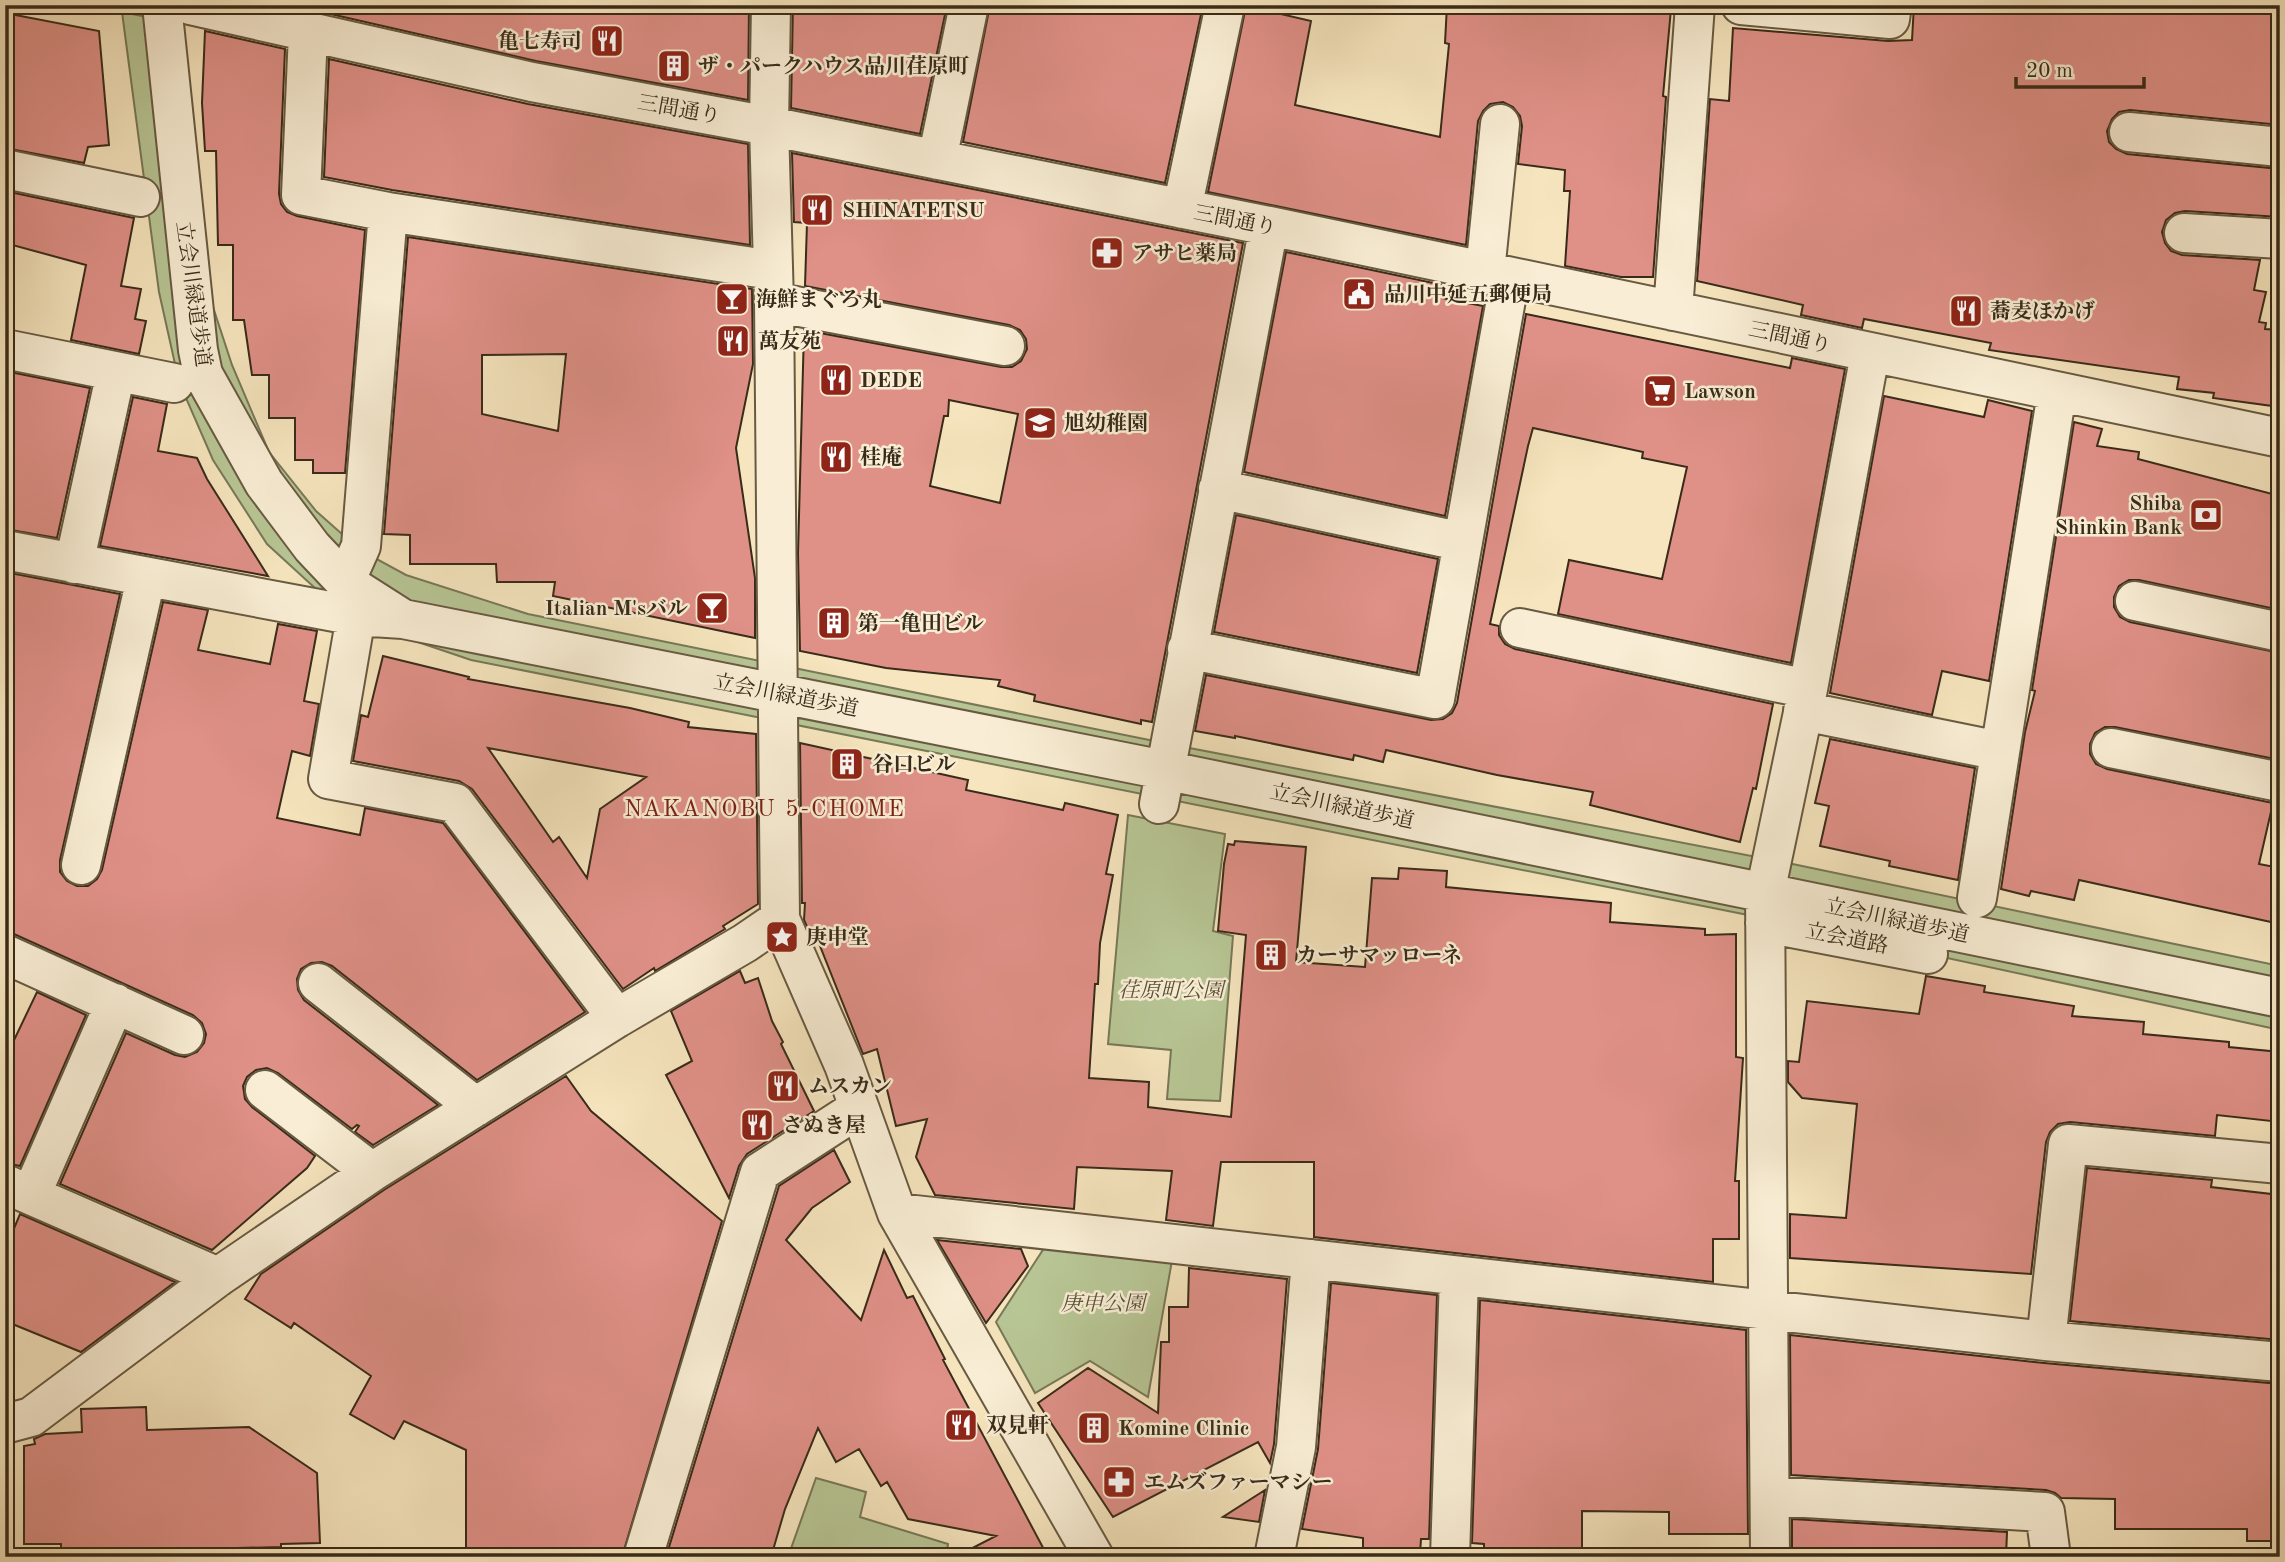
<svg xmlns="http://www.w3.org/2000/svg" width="2285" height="1562" font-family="'Old Standard TT','Noto Serif JP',serif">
<rect width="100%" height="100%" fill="#f6e5be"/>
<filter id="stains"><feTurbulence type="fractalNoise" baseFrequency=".00286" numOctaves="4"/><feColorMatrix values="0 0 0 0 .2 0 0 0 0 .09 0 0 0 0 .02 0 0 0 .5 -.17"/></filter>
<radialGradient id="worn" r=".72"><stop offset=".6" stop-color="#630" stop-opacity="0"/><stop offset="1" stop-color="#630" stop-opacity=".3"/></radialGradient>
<path fill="#b8c695" stroke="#787857" stroke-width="2" d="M 122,12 L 182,24 L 199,197 L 213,307 L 232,365 L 269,452 L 316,511 L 360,550 L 406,575 L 528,614 L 1179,746 L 1783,862 L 2280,966 L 2280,1030 L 1753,916 L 471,660 L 406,638 L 316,589 L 267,544 L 213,460 L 179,382 L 159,292 Z
M 1128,815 L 1225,834 L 1213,931 L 1233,936 L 1220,1101 L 1167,1099 L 1171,1050 L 1108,1044 Z
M 1050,1239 L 1174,1249 L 1148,1397 L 1090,1361 L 1035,1393 L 996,1322 Z
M 816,1478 L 866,1492 L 860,1517 L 948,1544 L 946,1557 L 788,1557 Z"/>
<path fill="#df9087" stroke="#392b19" stroke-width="2" fill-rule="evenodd" d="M 291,5 L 749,5 L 748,100 L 536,61 Z
M 793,5 L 947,5 L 920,134 L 791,108 Z
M 990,5 L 1203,5 L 1165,183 L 963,142 Z
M 1447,5 L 1625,5 L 1671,9 L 1663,96 L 1666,97 L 1653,277 L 1621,277 L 1565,266 L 1570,191 L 1564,191 L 1565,170 L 1518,164 L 1522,126 L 1520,116 L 1513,107 L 1503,102 L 1490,104 L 1483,111 L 1478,121 L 1466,245 L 1208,192 L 1246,6 L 1311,21 L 1295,105 L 1440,137 L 1449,44 L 1445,43 Z
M 1914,5 L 2280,5 L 2280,125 L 2130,110 L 2119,112 L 2112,119 L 2107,131 L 2109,142 L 2116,149 L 2127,154 L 2280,169 L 2280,217 L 2185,211 L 2175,213 L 2166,220 L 2162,232 L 2165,243 L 2171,251 L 2182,255 L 2260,260 L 2254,290 L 2266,292 L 2259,322 L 2266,323 L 2265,329 L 2280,330 L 2280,407 L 2213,398 L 2214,393 L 2177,389 L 2179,377 L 1989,350 L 1991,343 L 1864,319 L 1862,328 L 1801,315 L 1803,305 L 1697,281 L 1710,99 L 1729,101 L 1733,28 L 1888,41 L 1912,40 Z
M 5,13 L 99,31 L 109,145 L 88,147 L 84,163 L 5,148 Z
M 205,31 L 285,49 L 279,194 L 281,204 L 287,212 L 297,216 L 365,230 L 345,473 L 313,473 L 313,460 L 295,460 L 295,418 L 269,418 L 269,375 L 252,375 L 244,320 L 233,320 L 233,245 L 218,245 L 216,151 L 205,151 L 202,103 Z
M 329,59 L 528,104 L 748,144 L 750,245 L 392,190 L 324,177 Z
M 792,153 L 1243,243 L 1152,722 L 1141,720 L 1141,724 L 1034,701 L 1035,695 L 998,686 L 1000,680 L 886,668 L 800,651 L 798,553 L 804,330 L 1001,367 L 1012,367 L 1021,361 L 1027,349 L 1026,339 L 1020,330 L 1009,325 L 805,286 L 807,223 L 794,222 ZM 949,400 L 1018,414 L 1000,503 L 930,486 L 944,416 L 948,416 Z
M 5,191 L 134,218 L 121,286 L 141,289 L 135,319 L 146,321 L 139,354 L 71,340 L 86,265 L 5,243 Z
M 408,237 L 752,289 L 753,364 L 736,448 L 755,578 L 755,638 L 553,596 L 555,582 L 497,582 L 496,564 L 410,564 L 410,535 L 384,534 ZM 566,354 L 558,431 L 482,414 L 482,355 Z
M 1286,252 L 1443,285 L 1442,298 L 1483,306 L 1445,516 L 1244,472 Z
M 1526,314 L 1790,368 L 1792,358 L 1845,369 L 1791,663 L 1558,614 L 1569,560 L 1662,579 L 1687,467 L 1642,458 L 1643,452 L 1533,428 L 1528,446 L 1490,624 L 1499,626 L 1499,635 L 1505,644 L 1515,649 L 1773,704 L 1756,789 L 1753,788 L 1740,842 L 1590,805 L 1593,792 L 1497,775 L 1386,750 L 1383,762 L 1354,755 L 1353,760 L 1235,736 L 1235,738 L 1195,731 L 1206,675 L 1431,720 L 1443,719 L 1452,713 L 1457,703 Z
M 5,371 L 90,388 L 57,538 L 5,529 Z
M 1884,396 L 1984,417 L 1988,400 L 2032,411 L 1989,681 L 1942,671 L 1932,715 L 1830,693 Z
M 133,397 L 167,404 L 158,451 L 197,458 L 207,479 L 268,576 L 100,546 Z
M 2074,422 L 2102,429 L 2097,446 L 2139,452 L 2138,459 L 2280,496 L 2280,610 L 2139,580 L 2129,580 L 2119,586 L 2114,597 L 2114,607 L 2120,617 L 2130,622 L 2280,653 L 2280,760 L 2115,727 L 2105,727 L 2095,733 L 2090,744 L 2090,754 L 2096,764 L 2107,769 L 2273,803 L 2259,864 L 2280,868 L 2280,924 L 2079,880 L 2074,900 L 2031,891 L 2029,896 L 2001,889 L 2025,732 L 2035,691 L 2032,690 Z
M 1236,515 L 1438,559 L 1417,673 L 1214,632 Z
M 5,572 L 120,594 L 60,860 L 60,872 L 67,881 L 77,886 L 88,886 L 97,879 L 102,870 L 163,602 L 208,610 L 198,650 L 270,664 L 278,624 L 317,631 L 304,701 L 319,704 L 310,756 L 292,751 L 277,818 L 360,835 L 365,808 L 443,823 L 585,1012 L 477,1080 L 332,966 L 322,962 L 311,963 L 301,969 L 297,979 L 298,990 L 304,1000 L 438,1105 L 373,1145 L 355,1132 L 359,1126 L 357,1125 L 352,1129 L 278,1073 L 267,1068 L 256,1070 L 247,1077 L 243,1086 L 245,1099 L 252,1107 L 315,1156 L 307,1168 L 212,1250 L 60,1184 L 126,1033 L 175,1055 L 185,1057 L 197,1052 L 204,1043 L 206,1034 L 202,1023 L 193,1015 L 14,934 L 5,933 Z
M 383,656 L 469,677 L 468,679 L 630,708 L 689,722 L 688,727 L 756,734 L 758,904 L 723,926 L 725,929 L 655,971 L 654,968 L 623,989 L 472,789 L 459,781 L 353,761 L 361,715 L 368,717 ZM 488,748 L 646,777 L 600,809 L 587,878 L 559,837 L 553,842 Z
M 1830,739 L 1975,768 L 1958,880 L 1889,866 L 1890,861 L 1820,846 L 1829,806 L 1815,803 Z
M 800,743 L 968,780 L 966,790 L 1063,810 L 1065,803 L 1118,815 L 1106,874 L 1113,875 L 1100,943 L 1098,984 L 1095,984 L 1089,1078 L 1149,1082 L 1148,1107 L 1231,1117 L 1246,935 L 1218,931 L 1224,864 L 1228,844 L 1234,845 L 1235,841 L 1306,847 L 1296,962 L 1365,967 L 1372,878 L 1398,879 L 1399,868 L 1447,871 L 1446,887 L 1611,903 L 1610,922 L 1705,929 L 1705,935 L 1736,934 L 1736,1057 L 1743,1058 L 1735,1181 L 1739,1181 L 1739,1239 L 1713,1239 L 1713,1282 L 1314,1237 L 1314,1162 L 1221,1162 L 1213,1226 L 1166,1220 L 1172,1171 L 1077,1167 L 1074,1209 L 935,1195 L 916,1157 L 927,1119 L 896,1126 L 877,1049 L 863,1054 L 814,931 L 809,931 L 804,920 L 805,903 L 802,903 Z
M 740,971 L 745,983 L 758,978 L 772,1021 L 783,1042 L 781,1044 L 814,1111 L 747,1154 L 739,1166 L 729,1198 L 666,1075 L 692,1061 L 671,1011 Z
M 1926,976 L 1985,986 L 1984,992 L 2074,1006 L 2072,1016 L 2144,1022 L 2143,1034 L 2229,1042 L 2229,1047 L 2280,1052 L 2280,1122 L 2217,1115 L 2215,1136 L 2070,1122 L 2058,1124 L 2050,1132 L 2046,1142 L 2031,1274 L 1790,1258 L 1790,1214 L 1846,1218 L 1857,1104 L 1802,1098 L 1788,1082 L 1788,1061 L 1799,1062 L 1807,1001 L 1919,1014 Z
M 37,992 L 86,1015 L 20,1166 L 5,1163 L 5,1059 Z
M 566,1076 L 591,1111 L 722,1221 L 622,1557 L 466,1557 L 466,1450 L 404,1421 L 394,1439 L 350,1414 L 371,1376 L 294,1323 L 291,1328 L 245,1299 L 261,1274 L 384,1190 Z
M 834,1150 L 850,1182 L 812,1208 L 786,1240 L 861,1320 L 884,1250 L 907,1298 L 913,1296 L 945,1359 L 943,1360 L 1048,1557 L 955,1557 L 996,1536 L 908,1519 L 887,1482 L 881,1486 L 859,1449 L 836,1462 L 818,1428 L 785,1509 L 771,1557 L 666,1557 L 779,1186 Z
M 2087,1168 L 2212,1180 L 2211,1187 L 2280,1195 L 2280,1340 L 2070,1321 Z
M 20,1214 L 175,1282 L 81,1352 L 5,1321 L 5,1250 Z
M 937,1240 L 1021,1249 L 1028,1266 L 986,1323 Z
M 1189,1268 L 1287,1279 L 1274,1444 L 1270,1463 L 1258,1442 L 1113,1517 L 1038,1403 L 1088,1368 L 1158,1413 L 1161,1342 L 1169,1342 L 1169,1307 L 1188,1307 Z
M 1331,1283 L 1437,1295 L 1429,1539 L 1421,1539 L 1420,1554 L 1363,1551 L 1363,1538 L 1302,1529 L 1318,1449 Z
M 1480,1300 L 1746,1330 L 1748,1534 L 1669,1534 L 1669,1512 L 1582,1511 L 1582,1557 L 1484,1557 L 1484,1544 L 1472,1543 Z
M 1790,1335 L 2044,1363 L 2280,1384 L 2280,1541 L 2247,1541 L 2247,1529 L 2115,1529 L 2115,1499 L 2061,1498 L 2055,1493 L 2046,1490 L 1791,1475 Z
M 146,1407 L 147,1430 L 249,1427 L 317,1473 L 320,1543 L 281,1544 L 281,1547 L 158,1550 L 158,1557 L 61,1557 L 61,1544 L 24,1544 L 24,1446 L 35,1444 L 34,1439 L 45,1434 L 82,1432 L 81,1409 Z
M 1265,1490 L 1259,1522 L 1223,1517 Z
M 1792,1519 L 2007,1532 L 2006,1557 L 1792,1557 Z"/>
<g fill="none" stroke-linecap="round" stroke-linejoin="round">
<defs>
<path id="minor" d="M 162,5 L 198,350 L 203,374 L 264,483 L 312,547 L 345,582
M 190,5 L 532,82 L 769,126 L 1269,226 L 2280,438
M 771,5 L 769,126 L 774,302 L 780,919 L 844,1065 L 897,1213 L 1094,1557
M 1741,5 L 1890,19 L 1892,5
M 308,33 L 301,195 L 388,212 L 772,270
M 2129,132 L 2280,147
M 937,160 L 969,5
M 5,169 L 140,197
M 1182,209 L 1225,5
M 2184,233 L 2280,239
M 1485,272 L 1500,124
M 774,302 L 1005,346
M 1673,311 L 1695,5
M 5,349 L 174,383
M 1218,489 L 1463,542
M 5,550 L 356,616 L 403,619 L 345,582 L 361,546 L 388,212
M 74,564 L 116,372
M 2135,601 L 2280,632
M 356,616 L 328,779 L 455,803 L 617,1018
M 403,619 L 1164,770 L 2280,998
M 1520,628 L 1808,689
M 1187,649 L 1435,699 L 1510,277
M 1803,711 L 2000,751
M 2111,748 L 2280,782
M 1159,804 L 1269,226
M 81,865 L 146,578
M 1977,898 L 2057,392
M 1765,923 L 1928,954
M 5,954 L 184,1035
M 318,983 L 476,1107
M 265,1090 L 372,1172
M 5,1184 L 218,1277
M 31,1195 L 115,1003
M 897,1213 L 2046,1341 L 2280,1362
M 2046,1341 L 2068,1144 L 2280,1164
M 5,1424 L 31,1417 L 218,1277 L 372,1172 L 617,1018 L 745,943 L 780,919
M 1770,1496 L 2045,1512 L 2051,1557
M 643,1557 L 760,1172 L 859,1108
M 1274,1557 L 1296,1447 L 1311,1259
M 1450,1557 L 1459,1276
M 1770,1557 L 1765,893 L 1808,689 L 1870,354"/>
</defs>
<use href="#minor" stroke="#685a42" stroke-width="42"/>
<use href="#minor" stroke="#f9eed5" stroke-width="38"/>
</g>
<defs>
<symbol id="restaurant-square" viewBox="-11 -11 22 22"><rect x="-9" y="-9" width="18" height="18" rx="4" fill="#8f2418" stroke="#f9eed5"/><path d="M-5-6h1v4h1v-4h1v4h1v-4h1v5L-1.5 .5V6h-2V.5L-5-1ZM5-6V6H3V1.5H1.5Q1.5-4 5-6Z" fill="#fff"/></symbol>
<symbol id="building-square" viewBox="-11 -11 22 22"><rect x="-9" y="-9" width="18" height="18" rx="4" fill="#8f2418" stroke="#f9eed5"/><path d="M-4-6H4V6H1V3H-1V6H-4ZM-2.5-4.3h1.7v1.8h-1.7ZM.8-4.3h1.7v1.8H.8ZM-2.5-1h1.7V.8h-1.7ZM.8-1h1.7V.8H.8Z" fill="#fff"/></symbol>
<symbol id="pharmacy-square" viewBox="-11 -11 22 22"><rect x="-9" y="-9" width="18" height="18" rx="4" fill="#8f2418" stroke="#f9eed5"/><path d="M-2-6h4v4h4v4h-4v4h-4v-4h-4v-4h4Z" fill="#fff"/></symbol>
<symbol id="civic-square" viewBox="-11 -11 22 22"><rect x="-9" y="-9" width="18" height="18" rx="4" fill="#8f2418" stroke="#f9eed5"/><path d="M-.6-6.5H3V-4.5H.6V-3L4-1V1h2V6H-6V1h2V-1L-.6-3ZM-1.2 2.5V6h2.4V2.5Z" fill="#fff"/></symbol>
<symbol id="bar-square" viewBox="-11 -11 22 22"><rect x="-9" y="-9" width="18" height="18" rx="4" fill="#8f2418" stroke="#f9eed5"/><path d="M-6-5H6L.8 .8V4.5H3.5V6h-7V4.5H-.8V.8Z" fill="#fff"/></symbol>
<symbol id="supermarket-square" viewBox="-11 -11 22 22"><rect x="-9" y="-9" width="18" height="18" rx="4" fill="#8f2418" stroke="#f9eed5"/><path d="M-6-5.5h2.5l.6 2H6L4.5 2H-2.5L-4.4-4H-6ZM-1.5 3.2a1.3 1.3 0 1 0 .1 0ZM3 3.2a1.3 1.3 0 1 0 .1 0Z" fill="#fff"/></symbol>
<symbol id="school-square" viewBox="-11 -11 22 22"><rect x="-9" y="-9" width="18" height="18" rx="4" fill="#8f2418" stroke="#f9eed5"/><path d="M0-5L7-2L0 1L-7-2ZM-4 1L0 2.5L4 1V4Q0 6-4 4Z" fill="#fff"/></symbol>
<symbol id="bank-square" viewBox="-11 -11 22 22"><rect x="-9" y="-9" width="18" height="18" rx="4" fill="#8f2418" stroke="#f9eed5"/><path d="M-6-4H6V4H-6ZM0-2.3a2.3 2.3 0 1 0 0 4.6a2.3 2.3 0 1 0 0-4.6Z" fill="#fff"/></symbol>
<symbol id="sight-square" viewBox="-11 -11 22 22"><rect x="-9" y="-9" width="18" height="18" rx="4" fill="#8f2418" stroke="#f9eed5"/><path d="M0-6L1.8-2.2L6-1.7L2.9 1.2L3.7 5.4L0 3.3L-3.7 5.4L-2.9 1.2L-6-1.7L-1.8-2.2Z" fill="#fff"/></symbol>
</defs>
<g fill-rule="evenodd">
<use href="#restaurant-square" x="588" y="22" width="38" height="38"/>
<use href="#building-square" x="655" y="47" width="38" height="38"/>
<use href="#restaurant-square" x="798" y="191" width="38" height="38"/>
<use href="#pharmacy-square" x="1088" y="234" width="38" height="38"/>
<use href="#civic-square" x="1340" y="275" width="38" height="38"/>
<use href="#bar-square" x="713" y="280" width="38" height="38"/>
<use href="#restaurant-square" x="1947" y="292" width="38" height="38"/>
<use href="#restaurant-square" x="714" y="322" width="38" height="38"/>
<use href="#restaurant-square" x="817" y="361" width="38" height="38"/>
<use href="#supermarket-square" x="1641" y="372" width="38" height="38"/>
<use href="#school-square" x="1021" y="404" width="38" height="38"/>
<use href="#restaurant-square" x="817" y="438" width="38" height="38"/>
<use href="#bank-square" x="2187" y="496" width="38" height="38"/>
<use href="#bar-square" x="693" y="589" width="38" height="38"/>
<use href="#building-square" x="815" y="604" width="38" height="38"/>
<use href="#building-square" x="828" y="745" width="38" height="38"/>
<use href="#sight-square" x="763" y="918" width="38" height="38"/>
<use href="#building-square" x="1252" y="936" width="38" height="38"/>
<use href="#restaurant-square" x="764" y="1067" width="38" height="38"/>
<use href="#restaurant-square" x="738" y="1106" width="38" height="38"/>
<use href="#restaurant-square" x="942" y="1406" width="38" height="38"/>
<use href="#building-square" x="1075" y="1409" width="38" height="38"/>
<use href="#pharmacy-square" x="1100" y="1463" width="38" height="38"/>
</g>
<g text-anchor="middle" stroke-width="5" stroke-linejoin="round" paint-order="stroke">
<g font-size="21" font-weight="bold" fill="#392b19" stroke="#f9eed5" text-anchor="start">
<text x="582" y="48" text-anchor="end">亀七寿司</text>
<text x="698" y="73">ザ・パークハウス品川荏原町</text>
<text x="842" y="217">SHINATETSU</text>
<text x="1132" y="260">アサヒ薬局</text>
<text x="1384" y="301">品川中延五郵便局</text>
<text x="756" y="306">海鮮まぐろ丸</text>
<text x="1990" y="318">蕎麦ほかげ</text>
<text x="758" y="348">萬友苑</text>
<text x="860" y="387">DEDE</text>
<text x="1684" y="398">Lawson</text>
<text x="1064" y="430">旭幼稚園</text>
<text x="860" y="464">桂庵</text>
<text x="2182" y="510" text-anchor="end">Shiba<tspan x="2182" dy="24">Shinkin Bank</tspan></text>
<text x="688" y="615" text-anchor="end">Italian M'sバル</text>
<text x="858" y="630">第一亀田ビル</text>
<text x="872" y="771">谷口ビル</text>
<text x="806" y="944">庚申堂</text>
<text x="1296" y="962">カーサマッローネ</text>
<text x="808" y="1093">ムスカン</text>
<text x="782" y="1132">さぬき屋</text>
<text x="986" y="1432">双見軒</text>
<text x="1118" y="1435">Komine Clinic</text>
<text x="1144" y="1489">エムズファーマシー</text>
</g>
<g font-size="21" fill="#392b19" stroke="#f9eed5">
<text transform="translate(679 109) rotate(10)" y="7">三間通り</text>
<text transform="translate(1235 220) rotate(11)" y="7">三間通り</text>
<text transform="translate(194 294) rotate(82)" y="7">立会川緑道歩道</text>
<text transform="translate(1790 337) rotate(12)" y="7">三間通り</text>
<text transform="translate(786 695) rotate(11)" y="7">立会川緑道歩道</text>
<text transform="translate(1342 806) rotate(12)" y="7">立会川緑道歩道</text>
<text transform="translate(1897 920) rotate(12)" y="7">立会川緑道歩道</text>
<text transform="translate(1847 938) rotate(11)" y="7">立会道路</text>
</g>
<g font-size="21" font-style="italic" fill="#595238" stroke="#f9eed5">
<text x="1171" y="997">荏原町公園</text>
<text x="1103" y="1310">庚申公園</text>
</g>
<g font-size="23" letter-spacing="2" fill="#7a1f14" stroke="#f9eed5">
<text x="765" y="816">NAKANOBU 5-CHOME</text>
</g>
</g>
<rect width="2285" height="1562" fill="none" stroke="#f6e5be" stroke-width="28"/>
<rect x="7" y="7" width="2271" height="1548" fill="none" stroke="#392b19" stroke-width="3.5"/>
<rect x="14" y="14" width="2257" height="1534" fill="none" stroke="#392b19" stroke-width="2"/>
<path d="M2016 77v10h128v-10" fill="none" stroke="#392b19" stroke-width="3.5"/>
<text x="2026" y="77" font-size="21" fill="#392b19" stroke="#f9eed5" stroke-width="5" paint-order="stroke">20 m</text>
<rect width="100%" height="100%" filter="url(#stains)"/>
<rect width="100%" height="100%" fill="url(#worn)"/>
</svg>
